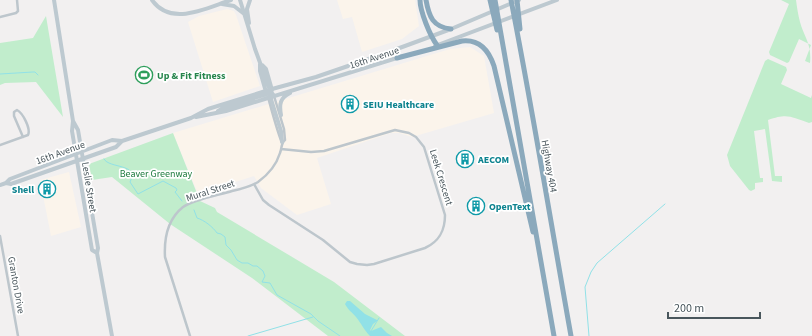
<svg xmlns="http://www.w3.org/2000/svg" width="812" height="336" font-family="'Source Sans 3',sans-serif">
<rect width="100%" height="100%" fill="#f2f0f0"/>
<path fill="#fbf4eb" d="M 337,0 L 415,0 L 419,26 L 402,39 L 362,52 L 352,17 L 343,19 Z
M 227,9 L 234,11 L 236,15 L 260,86 L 213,102 L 188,22 L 199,16 Z
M 470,47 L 484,56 L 494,113 L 412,137 L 399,133 L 391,133 L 317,158 L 331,204 L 297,215 L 261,188 L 254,176 L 198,194 L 173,133 L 450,49 Z
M 69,172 L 81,227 L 51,236 L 40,180 Z"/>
<path fill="#c1edcc" d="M 781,0 L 796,0 C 797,7 798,15 800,22 C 804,37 812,44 810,63 L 805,61 L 811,45 L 799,39 L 789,62 L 787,63 L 770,55 L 769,52 L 789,4 Z
M 46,16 L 48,28 L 63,117 L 36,82 L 5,83 L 0,85 L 0,43 L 33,38 Z
M 768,59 L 786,67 L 787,70 L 781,84 L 811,98 L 812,95 L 812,122 L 809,123 C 791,117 788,113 768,120 L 775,176 L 782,176 L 782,182 L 772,181 L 765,129 L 754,131 L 760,178 L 763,178 L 763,182 L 755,183 L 755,189 L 751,191 L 749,190 L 730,166 L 727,155 L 765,61 Z
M 173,133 L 200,201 L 215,208 L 217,212 L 334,282 L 405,336 L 328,336 L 252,278 L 170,224 L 112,177 L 92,180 L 89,164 Z"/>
<path fill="#91e1e7" d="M 347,301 L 350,301 L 365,314 L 377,320 L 377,321 L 373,324 L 370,330 L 371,331 L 381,327 L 387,333 L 392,336 L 370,336 C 364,330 361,323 356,317 C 352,312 348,310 345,304 Z"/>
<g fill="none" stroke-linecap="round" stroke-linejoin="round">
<path stroke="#91e1e7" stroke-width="1" d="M 0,74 L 33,72 L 35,72 L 38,75
M 104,159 C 109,169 140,163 130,182 L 138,194 L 163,181 L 176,188 L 177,190 L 175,192 L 182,201
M 194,210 L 197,218 C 204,220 213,227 217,233 L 221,234 L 225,237 L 226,245 L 231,250 L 237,260 L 242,263 L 248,263 L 253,266 L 257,266 L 263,271 L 265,276 L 262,282 L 270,283 L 277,295 L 311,314 L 318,321 L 340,336
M 371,331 L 379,318
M 248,336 L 313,317
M 589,336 L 585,287 L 591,272 L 597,263 L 665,204"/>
<path stroke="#bdc6cc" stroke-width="2.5" d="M 0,17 L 16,13 L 18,11 L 17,0
M 268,97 C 270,104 279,138 282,142
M 0,145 L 28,135 C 31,129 23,113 17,110 L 14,112 L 14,116 L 23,137
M 254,184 L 263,200 L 269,205 L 323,240 L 350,262 L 357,264 L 367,265 L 374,264 L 425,248 C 440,241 445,230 445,215 L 424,147 L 416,137 L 409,133 L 395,130 L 324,151 L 311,152 L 281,149
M 0,236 L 18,336
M 190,336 L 165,257 C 164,239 168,219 183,207 C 194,199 219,195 232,191 C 241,189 250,187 258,182 C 269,174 276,166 280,153 C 282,148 281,143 285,140 L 284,129 L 274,96"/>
<path stroke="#bdc9d0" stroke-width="4" d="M 54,0 L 73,121 L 72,131 L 92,250 L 97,253
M 152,0 C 171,27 206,8 231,0
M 240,0 L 255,49 L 270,90 L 274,96
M 222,4 L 234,6 L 243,13
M 249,23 L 247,9 L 250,0
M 435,46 L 557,0
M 260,64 L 260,71 L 266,92
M 262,65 L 266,69 L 272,90
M 270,96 L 281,131 L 282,142
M 218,111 L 225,107 L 267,94 L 271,92 L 272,89
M 281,115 C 279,104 280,98 290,93
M 196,117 L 226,111 L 400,57
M 73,121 L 78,130 L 98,248 L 97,253 L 112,336
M 6,183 L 10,179 L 112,140 L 122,141 L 191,118 L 208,109 L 272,89 L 316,77 L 386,53 L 451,29 L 519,0
M 0,185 L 6,183 L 11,184 L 116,147 L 122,141"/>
<path stroke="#8ba9bc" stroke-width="5" d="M 420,0 C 420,11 430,36 437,45
M 426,0 C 429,17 433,27 451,29
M 490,0 L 497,30
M 495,0 L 554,336
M 511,0 C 533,112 551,224 571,336
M 517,0 L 520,29
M 397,58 L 462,41 C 480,39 489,51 494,66 L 533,232"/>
</g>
<defs>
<symbol id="stadium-ring" viewBox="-11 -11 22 22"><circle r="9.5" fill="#fff" stroke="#2e9e5b" stroke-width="1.5"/><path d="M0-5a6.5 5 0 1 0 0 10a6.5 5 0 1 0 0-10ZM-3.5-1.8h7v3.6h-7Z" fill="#2e9e5b"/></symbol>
<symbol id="building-ring" viewBox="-11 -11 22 22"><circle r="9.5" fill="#fff" stroke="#0f9aa8" stroke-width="1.5"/><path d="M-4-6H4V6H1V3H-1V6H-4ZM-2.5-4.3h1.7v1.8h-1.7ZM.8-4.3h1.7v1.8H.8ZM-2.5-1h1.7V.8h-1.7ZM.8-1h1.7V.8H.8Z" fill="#0f9aa8"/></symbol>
</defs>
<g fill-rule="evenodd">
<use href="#stadium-ring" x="134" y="65" width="20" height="20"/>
<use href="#building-ring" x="340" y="94" width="20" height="20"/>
<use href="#building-ring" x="455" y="149" width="20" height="20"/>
<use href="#building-ring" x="37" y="179" width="20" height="20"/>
<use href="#building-ring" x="466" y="196" width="20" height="20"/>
</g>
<g text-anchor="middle" stroke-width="3.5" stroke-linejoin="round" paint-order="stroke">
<g font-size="10" fill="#49565c" stroke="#fff">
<text transform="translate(374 57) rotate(-18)" y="4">16th Avenue</text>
<text transform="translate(60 152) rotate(-20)" y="4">16th Avenue</text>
<text transform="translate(550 166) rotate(80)" y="4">Highway 404</text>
<text transform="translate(442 177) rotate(73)" y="4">Leek Crescent</text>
<text transform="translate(90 187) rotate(81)" y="4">Leslie Street</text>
<text transform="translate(210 190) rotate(-18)" y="4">Mural Street</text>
<text transform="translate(17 285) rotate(80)" y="4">Granton Drive</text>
</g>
<g font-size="10" font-weight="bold" fill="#27864d" stroke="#fff" text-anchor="start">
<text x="157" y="79">Up &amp; Fit Fitness</text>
</g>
<g font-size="10" font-weight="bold" fill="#0d838f" stroke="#fff" text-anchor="start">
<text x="363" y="108">SEIU Healthcare</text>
<text x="478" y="163">AECOM</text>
<text x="34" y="193" text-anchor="end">Shell</text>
<text x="489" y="210">OpenText</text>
</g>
<g font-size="10" fill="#1d7b3e" stroke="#fff">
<text x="156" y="177">Beaver Greenway</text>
</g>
</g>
<path d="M668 312v6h92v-6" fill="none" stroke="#49565c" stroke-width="2"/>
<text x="674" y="312" font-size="12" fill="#49565c" stroke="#ffffff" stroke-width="3" paint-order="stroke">200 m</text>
</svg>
